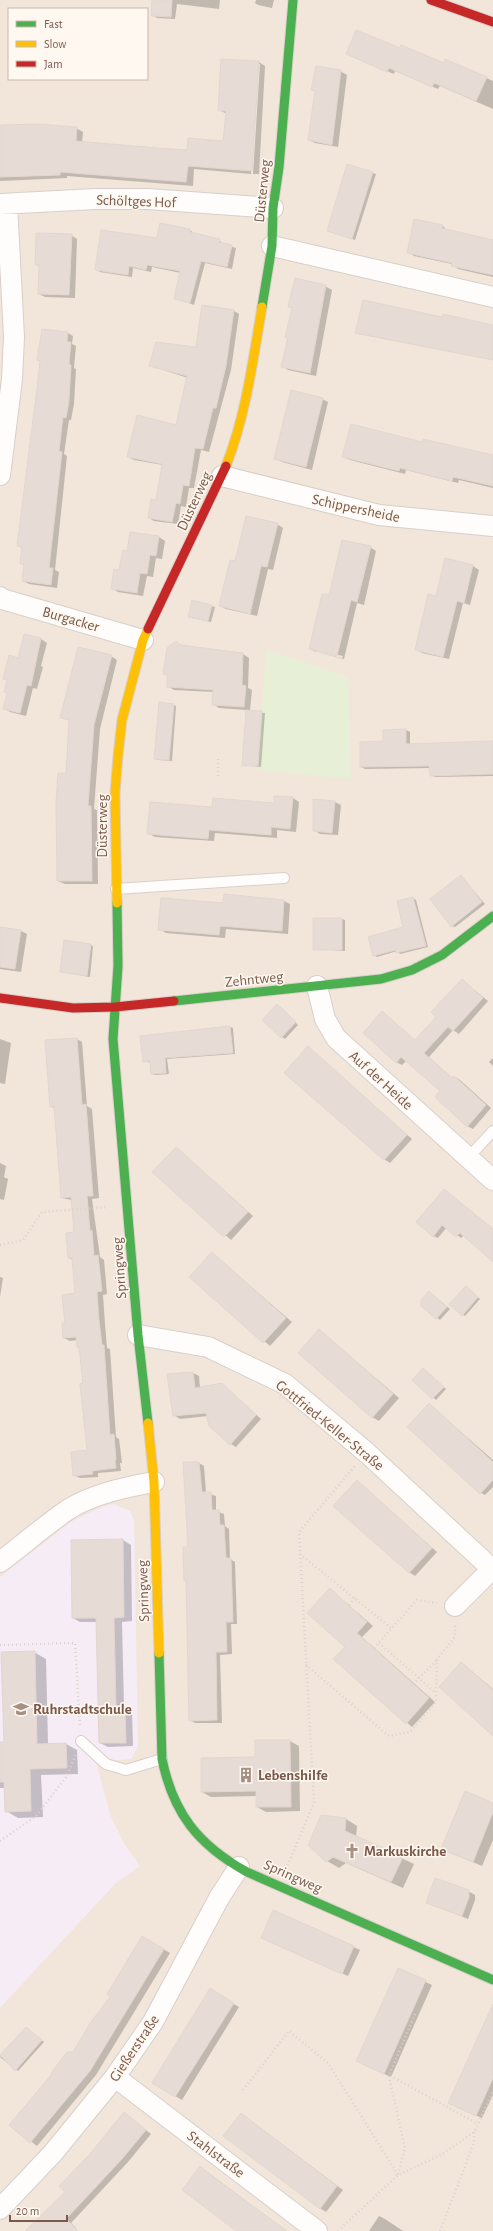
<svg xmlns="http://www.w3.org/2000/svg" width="493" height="2231" font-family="'Alegreya Sans',sans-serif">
<rect width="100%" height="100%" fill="#f9f4ee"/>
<path fill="#f2e6db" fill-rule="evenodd" d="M 0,0 L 493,0 L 493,2231 L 0,2231 ZM 9,9 L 147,9 L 147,79 L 9,79 Z"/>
<path fill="#f5ecf5" d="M 114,1504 L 130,1511 L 134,1520 L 138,1746 L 131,1759 L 96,1762 L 111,1817 L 125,1845 L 140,1866 L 115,1884 L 0,2008 L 0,1577 L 72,1521 L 102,1507 Z"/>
<path fill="#e7f0d7" d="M 266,650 L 348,677 L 351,779 L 258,770 Z"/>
<path fill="#0003" fill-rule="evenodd" d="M 154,0 L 220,0 L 219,9 L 177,4 L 175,19 L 157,18 L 152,15 Z
M 256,0 L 274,0 L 272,8 L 258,5 L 255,3 Z
M 400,49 L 444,64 L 446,60 L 493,81 L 493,109 L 440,86 L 438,89 L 395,71 L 394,74 L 353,57 Z
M 259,62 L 265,66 L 259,174 L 253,174 L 260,64 L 258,64 L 251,174 L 194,169 L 193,186 L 67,176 L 67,178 L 0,181 L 0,126 L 76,128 L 83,132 L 82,143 L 188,151 L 224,142 L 227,114 L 219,110 Z
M 340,71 L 347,75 L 338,147 L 315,143 L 309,140 L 316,92 L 312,90 Z
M 348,165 L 376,174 L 355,240 L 328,231 Z
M 443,226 L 448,231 L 493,241 L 493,277 L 458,269 L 452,264 L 414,256 L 408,252 Z
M 190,230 L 194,233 L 194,235 L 219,240 L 223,244 L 236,248 L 232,269 L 205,263 L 194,305 L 175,298 L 181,273 L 152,267 L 151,272 L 133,268 L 132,277 L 100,272 L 96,269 L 158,239 Z
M 71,235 L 77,239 L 75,298 L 45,297 L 39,294 L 40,267 L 36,264 Z
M 325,286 L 332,290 L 316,376 L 288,370 L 282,366 L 293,309 L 289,307 Z
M 234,311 L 239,314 L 231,370 L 209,452 L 201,450 L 194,488 L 189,488 L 186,507 L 181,506 L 178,524 L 154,521 L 149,518 L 157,501 L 163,465 L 134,460 L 128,457 L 177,426 L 188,378 L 151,366 L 197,348 Z
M 443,318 L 493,326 L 493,360 L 359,334 Z
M 42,330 L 68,333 L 73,336 L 72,344 L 76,346 L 74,368 L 76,369 L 74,404 L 71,420 L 69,420 L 64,454 L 67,456 L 55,570 L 59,572 L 57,588 L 29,584 L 23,581 L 25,566 L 21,563 L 23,549 L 18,545 L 39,380 Z
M 322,399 L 328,402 L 312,470 L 282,462 L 276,459 Z
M 423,443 L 493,456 L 493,488 L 459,480 L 458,483 L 406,470 L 405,474 L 350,460 L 344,457 Z
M 277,524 L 283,528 L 273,570 L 268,569 L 257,616 L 226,609 L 220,606 Z
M 159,537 L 165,541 L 162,559 L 156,558 L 153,577 L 147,576 L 143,596 L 118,592 L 112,588 L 128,552 Z
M 370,547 L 376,551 L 364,605 L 357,603 L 344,659 L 316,652 L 310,649 L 329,596 ZM 316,650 L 343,656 L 342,658 L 316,652 Z
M 473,566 L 479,570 L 470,605 L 463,603 L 449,659 L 422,653 L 416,649 L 436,597 Z
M 193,601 L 215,607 L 211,622 L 192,618 Z
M 41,639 L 47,643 L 41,666 L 43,667 L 37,689 L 33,688 L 26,716 L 10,712 L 4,708 L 8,694 L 5,692 L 8,681 L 4,678 L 19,659 Z
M 176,642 L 184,647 L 243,654 L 249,658 L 248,688 L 252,690 L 250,711 L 265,713 L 261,767 L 243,765 L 247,710 L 219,708 L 213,704 L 214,692 L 174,690 L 168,686 Z
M 111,656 L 117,660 L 100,729 L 94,809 L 97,810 L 98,884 L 65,884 L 58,881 L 70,721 L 61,717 Z
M 174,705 L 176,706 L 172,761 L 158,760 L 155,759 Z
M 406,730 L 410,732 L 410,745 L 493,743 L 493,776 L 435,777 L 431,775 L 430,768 L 365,769 L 361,767 L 384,742 Z
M 293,798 L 299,802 L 296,832 L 277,830 L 277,838 L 215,833 L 214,841 L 155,837 L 148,833 L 213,808 L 274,804 Z
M 335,802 L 341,805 L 338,835 L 320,834 L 314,830 Z
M 461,876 L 485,904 L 455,927 L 452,926 Z
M 225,896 L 284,901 L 290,904 L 288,934 L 226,929 L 225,938 L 166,933 L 160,929 L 224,904 Z
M 413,898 L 416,900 L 428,947 L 400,954 L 397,951 L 377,957 L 374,955 L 404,928 Z
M 342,919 L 345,920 L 345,951 L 314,949 Z
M 0,927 L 21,931 L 27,934 L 21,972 L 0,969 Z
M 90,945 L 93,946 L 90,977 L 61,972 Z
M 462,980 L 488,1001 L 459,1034 L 453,1030 L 429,1057 L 453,1079 L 455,1077 L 460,1080 L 491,1108 L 473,1129 L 467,1126 L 442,1091 L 407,1060 L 402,1065 L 396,1062 L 382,1012 L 416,1041 L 438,1017 Z
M 280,1007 L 298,1025 L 285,1039 L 282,1037 Z
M 230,1027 L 233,1028 L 235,1054 L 167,1059 L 169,1074 L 155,1075 L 152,1074 L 151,1063 L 144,1061 L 141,1037 Z
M 0,1039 L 11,1043 L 5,1084 L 0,1083 Z
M 77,1039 L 82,1042 L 87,1106 L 92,1109 L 99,1198 L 92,1199 L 100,1257 L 104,1260 L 107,1294 L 103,1295 L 105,1324 L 107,1348 L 110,1349 L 116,1437 L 119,1439 L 122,1463 L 120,1463 L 121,1471 L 98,1473 L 98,1477 L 80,1478 L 74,1475 L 88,1451 L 80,1348 L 78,1347 L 77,1340 L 70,1341 L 64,1338 L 66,1324 L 76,1294 L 73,1260 L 69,1258 L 75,1233 L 72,1200 L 62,1198 L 55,1109 L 51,1106 Z
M 308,1048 L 412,1139 L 390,1163 L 384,1159 Z
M 493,1058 L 493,1066 L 489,1062 Z
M 176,1148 L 253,1216 L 231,1240 L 154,1172 Z
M 0,1163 L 6,1166 L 4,1177 L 8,1179 L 4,1200 L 0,1199 Z
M 445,1190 L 493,1229 L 493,1261 L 464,1235 L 461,1238 L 447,1227 L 438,1238 L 433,1236 Z
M 212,1253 L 292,1322 L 270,1346 L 191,1277 Z
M 0,1277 L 3,1278 L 0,1297 Z
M 469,1289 L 480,1299 L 465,1316 L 463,1315 Z
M 429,1292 L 450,1309 L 440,1320 L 422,1305 Z
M 319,1330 L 399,1398 L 379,1421 L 372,1417 Z
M 426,1371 L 446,1389 L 436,1400 L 414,1380 Z
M 193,1373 L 199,1376 L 200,1388 L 222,1384 L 261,1419 L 236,1447 L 231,1444 L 208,1416 L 180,1419 L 174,1415 L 168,1375 Z
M 429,1404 L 493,1460 L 493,1487 L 485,1495 L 481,1493 Z
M 199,1463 L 204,1466 L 206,1493 L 216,1496 L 216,1511 L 224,1514 L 225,1526 L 229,1529 L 230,1559 L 235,1562 L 237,1624 L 231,1624 L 232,1654 L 220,1655 L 222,1723 L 195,1723 L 190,1720 L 187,1581 L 185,1580 Z
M 357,1481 L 437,1552 L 415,1576 L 409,1572 Z
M 123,1540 L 131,1545 L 132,1621 L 122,1622 L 124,1707 L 132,1711 L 133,1746 L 108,1747 L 100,1743 L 97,1622 L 80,1622 L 73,1618 Z
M 330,1589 L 373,1626 L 362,1637 L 435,1702 L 412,1727 L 335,1659 L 346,1647 Z
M 34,1652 L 46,1659 L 48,1744 L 66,1744 L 77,1750 L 78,1774 L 41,1775 L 43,1817 L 18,1818 L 6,1811 L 6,1788 L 0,1788 L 0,1743 L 5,1743 Z
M 462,1663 L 493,1689 L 493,1734 Z
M 290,1741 L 299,1746 L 300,1811 L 266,1812 L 257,1807 L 257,1796 L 211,1797 L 202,1792 L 256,1758 Z
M 493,1804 L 493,1840 L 482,1866 L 442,1849 Z
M 346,1819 L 357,1826 L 356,1837 L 414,1864 L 403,1888 L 346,1863 L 339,1868 L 327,1861 Z
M 468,1891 L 475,1895 L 475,1900 L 468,1919 L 427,1902 Z
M 274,1911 L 360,1950 L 348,1976 L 268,1941 Z
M 143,1937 L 170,1953 L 96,2075 L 37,2146 L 10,2125 L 73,2053 L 112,1997 Z
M 399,1969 L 432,1985 L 391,2077 L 364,2065 Z
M 210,1990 L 239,2007 L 182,2100 L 153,2083 Z
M 493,2012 L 493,2095 L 482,2118 L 456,2107 Z
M 26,2028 L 44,2042 L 18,2071 L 0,2057 Z
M 125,2114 L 151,2134 L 128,2162 L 71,2223 L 77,2229 L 75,2231 L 26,2231 L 67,2192 L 90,2155 Z
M 247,2118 L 343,2190 L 326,2212 L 320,2208 Z
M 200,2168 L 206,2171 L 286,2231 L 238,2231 Z
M 379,2216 L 385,2219 L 403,2231 L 369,2231 Z"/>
<path fill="#e6dcd5" stroke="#e3d6cf" d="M 152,0 L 172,0 L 171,17 L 151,16 Z
M 356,30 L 400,48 L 401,45 L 444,63 L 445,59 L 487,77 L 476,101 L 434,83 L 432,87 L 389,68 L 387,72 L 346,54 Z
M 221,59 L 259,61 L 252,171 L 188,166 L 186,182 L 60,172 L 60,175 L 0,177 L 0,125 L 37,124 L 77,127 L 76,141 L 158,148 L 187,150 L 188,138 L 223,141 L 226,111 L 218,111 Z
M 316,66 L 341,70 L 332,145 L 308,140 L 315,91 L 311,90 Z
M 347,164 L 373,172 L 352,239 L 327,231 Z
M 414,219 L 443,225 L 442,228 L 493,240 L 493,275 L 451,266 L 452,263 L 407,253 Z
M 160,223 L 190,229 L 190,232 L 220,239 L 219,242 L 232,245 L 227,267 L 201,261 L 190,303 L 174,299 L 180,271 L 147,265 L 146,270 L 129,266 L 128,275 L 95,270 L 101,230 L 157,238 Z
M 36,233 L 72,234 L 69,295 L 38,294 L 39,265 L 35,265 Z
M 295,278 L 326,285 L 310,373 L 281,367 L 288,338 L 285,337 L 292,308 L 288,307 Z
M 363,300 L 442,317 L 443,314 L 493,325 L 493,360 L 355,333 Z
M 202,305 L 234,310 L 226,366 L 216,408 L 213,408 L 203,449 L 195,448 L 189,486 L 183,485 L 180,504 L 176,503 L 172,522 L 148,518 L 151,499 L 156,500 L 162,464 L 127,457 L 137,415 L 176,425 L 187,376 L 149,366 L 156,342 L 196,347 Z
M 42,329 L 68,332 L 67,342 L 71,342 L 69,364 L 71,365 L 69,401 L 66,418 L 63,417 L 59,451 L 62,452 L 49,568 L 53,568 L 51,585 L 22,581 L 24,564 L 20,564 L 22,547 L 17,546 L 38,380 L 40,361 L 37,360 Z
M 291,390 L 323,398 L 306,467 L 274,459 Z
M 351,424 L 422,442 L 423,439 L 493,455 L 493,486 L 453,477 L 452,481 L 400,468 L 399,471 L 342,457 Z
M 246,516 L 278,523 L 267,567 L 261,566 L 250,614 L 219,606 L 230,560 L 235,561 Z
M 130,532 L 159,536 L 156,556 L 150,555 L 147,574 L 140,573 L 137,593 L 111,589 L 114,569 L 119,570 L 123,550 L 127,551 Z
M 342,540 L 371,546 L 357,602 L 351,600 L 337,656 L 309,649 L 322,594 L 329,595 Z
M 445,558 L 473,565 L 464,603 L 457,601 L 443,657 L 415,650 L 428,594 L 436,596 Z
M 192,600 L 212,605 L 208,621 L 188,617 Z
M 24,634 L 41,638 L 31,686 L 27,685 L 20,713 L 3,709 L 7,693 L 4,692 L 7,680 L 3,679 L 9,655 L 18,658 Z
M 176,641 L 181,645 L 243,653 L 242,685 L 246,686 L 244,707 L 212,705 L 213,690 L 167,687 L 167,675 L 163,674 L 167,648 Z
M 78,647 L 112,655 L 94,725 L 88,806 L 91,806 L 92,881 L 57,881 L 56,802 L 58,773 L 66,773 L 69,720 L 60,718 Z
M 159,702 L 174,704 L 169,760 L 154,759 Z
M 246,710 L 262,711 L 258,766 L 242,766 Z
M 406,729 L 406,744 L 493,741 L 493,774 L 430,776 L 429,766 L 360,767 L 360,742 L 383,741 L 383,730 Z
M 274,796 L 293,797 L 290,829 L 271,827 L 271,835 L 209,830 L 208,839 L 147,834 L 150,802 L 212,807 L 213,798 L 274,803 Z
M 313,799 L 335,801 L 332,833 L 313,831 Z
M 461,875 L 482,902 L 451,927 L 430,899 Z
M 224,894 L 284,900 L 282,931 L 220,926 L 219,935 L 158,930 L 161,898 L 223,903 Z
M 413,897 L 426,946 L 396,953 L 396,950 L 373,956 L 368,937 L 403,927 L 397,901 Z
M 313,918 L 342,918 L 342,950 L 313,950 Z
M 0,927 L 21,930 L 15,969 L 0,967 Z
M 64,940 L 91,944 L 87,976 L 60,972 Z
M 462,979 L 483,998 L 453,1031 L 448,1027 L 424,1053 L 452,1078 L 454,1076 L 486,1105 L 467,1127 L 435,1097 L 440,1091 L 401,1057 L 396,1063 L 363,1033 L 382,1011 L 415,1040 L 436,1017 L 431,1012 Z
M 277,1004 L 296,1022 L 281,1038 L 262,1020 Z
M 230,1026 L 233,1053 L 165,1058 L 166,1073 L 151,1074 L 150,1061 L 143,1062 L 140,1036 Z
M 77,1038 L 82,1105 L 86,1104 L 93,1196 L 87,1196 L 90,1231 L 92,1230 L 94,1256 L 98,1255 L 102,1291 L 97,1292 L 99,1320 L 102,1345 L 104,1345 L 110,1435 L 114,1434 L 116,1460 L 115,1460 L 116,1468 L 92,1471 L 93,1474 L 73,1476 L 71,1452 L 87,1450 L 80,1384 L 83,1383 L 79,1347 L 77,1347 L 76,1337 L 63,1338 L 62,1323 L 65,1323 L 62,1295 L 75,1293 L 72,1258 L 68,1258 L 66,1233 L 74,1232 L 71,1197 L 61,1198 L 54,1106 L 50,1107 L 45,1040 Z
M 308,1046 L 407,1135 L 384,1160 L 284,1073 Z
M 176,1147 L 248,1212 L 224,1237 L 152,1172 Z
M 444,1189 L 493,1229 L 493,1262 L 460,1233 L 456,1237 L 442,1225 L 433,1237 L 416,1222 Z
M 212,1252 L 286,1318 L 263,1343 L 189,1277 Z
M 466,1286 L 478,1297 L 462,1316 L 449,1304 Z
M 429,1291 L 447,1307 L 436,1319 L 421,1306 L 421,1300 Z
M 319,1329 L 393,1394 L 372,1418 L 298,1353 Z
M 423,1368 L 444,1387 L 432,1399 L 412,1380 Z
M 193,1372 L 195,1388 L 222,1383 L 256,1415 L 230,1445 L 209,1426 L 206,1413 L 173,1416 L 167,1374 Z
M 429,1403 L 493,1462 L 493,1480 L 480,1494 L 407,1427 Z
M 183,1462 L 199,1462 L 202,1492 L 211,1492 L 212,1510 L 219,1510 L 220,1525 L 224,1525 L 226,1558 L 231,1558 L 233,1622 L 226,1622 L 227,1652 L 216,1652 L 217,1720 L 189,1721 L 186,1580 L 184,1581 L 183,1547 L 188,1547 Z
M 357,1480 L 432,1548 L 409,1573 L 333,1506 Z
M 123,1539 L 124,1617 L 114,1618 L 116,1706 L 125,1706 L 126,1743 L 99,1743 L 96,1618 L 72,1618 L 71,1540 Z
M 330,1588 L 367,1622 L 357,1633 L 429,1698 L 406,1724 L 333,1659 L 345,1647 L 307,1613 Z
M 35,1651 L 37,1744 L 66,1743 L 67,1768 L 30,1769 L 31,1811 L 5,1812 L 4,1782 L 0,1782 L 0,1742 L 4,1742 L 1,1652 Z
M 461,1662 L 493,1690 L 493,1736 L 439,1687 Z
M 255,1740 L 290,1740 L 291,1807 L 256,1807 L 256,1791 L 201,1792 L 201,1758 L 255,1757 Z
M 465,1791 L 493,1803 L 493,1812 L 473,1862 L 441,1849 Z
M 321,1815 L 346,1818 L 345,1831 L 403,1857 L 391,1882 L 333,1857 L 326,1862 L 308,1845 Z
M 435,1878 L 469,1890 L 469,1897 L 462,1916 L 426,1903 Z
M 273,1910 L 354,1946 L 342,1974 L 261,1938 Z
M 142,1936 L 164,1949 L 90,2071 L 30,2143 L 9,2125 L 52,2074 L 51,2073 L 67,2052 L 73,2052 L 91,2022 L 110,1997 L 107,1994 Z
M 398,1968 L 426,1980 L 384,2074 L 356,2061 Z
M 210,1988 L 234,2003 L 175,2097 L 152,2083 Z
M 493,2004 L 493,2078 L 476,2116 L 448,2103 Z
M 26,2027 L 42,2040 L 15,2071 L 0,2055 Z
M 124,2112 L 146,2130 L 122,2159 L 66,2219 L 78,2231 L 25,2231 L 65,2192 L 59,2186 L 90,2154 Z
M 241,2113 L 337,2186 L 320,2209 L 223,2136 Z
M 200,2166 L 216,2179 L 287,2231 L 236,2231 L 182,2190 Z"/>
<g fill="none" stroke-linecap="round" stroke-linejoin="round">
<defs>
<path id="lane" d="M 116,889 L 284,878
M 468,1158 L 493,1131
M 81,1741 L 106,1764 L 126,1770 L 162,1759"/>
<path id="street" d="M 0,204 L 95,199 L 148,199 L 273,208
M 272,246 L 493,297
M 0,475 L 12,379 L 14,337 L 7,204
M 222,476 L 379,515 L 493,526
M 0,597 L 2,599 L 143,640
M 317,986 L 325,1019 L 336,1038 L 493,1180
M 138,1335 L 208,1347 L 285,1384 L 367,1453 L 492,1569
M 0,1562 C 23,1545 45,1525 69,1509 C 93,1494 126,1487 154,1482
M 455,1606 L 493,1568
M 115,2077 L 317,2231
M 0,2209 L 53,2153 L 115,2077 L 153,2022 L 219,1898 L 239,1867"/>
<path id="fast" d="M 262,307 L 272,246 L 273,208 L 279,167 L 293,0
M 117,903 L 118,966 L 113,1039 L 138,1335 L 148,1423
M 174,1001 L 381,979 L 412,970 L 442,955 L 493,916
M 159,1653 L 162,1759 C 173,1813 198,1845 247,1872 L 493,1980"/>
<path id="slow" d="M 226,466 C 246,415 253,360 262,307
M 117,903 L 115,793 L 118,756 L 122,720 L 143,640 L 148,629
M 148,1423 L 154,1482 L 159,1653"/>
<path id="jam" d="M 431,0 L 493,22
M 148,629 L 226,466
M 0,998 L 73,1008 L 115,1007 L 174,1001"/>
</defs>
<use href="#lane" stroke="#d8cfca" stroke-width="12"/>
<use href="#street" stroke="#d8cfca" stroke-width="22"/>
<use href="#fast" stroke="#d9cfc9" stroke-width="11"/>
<use href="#slow" stroke="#d9cfc9" stroke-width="11"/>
<use href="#jam" stroke="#d9cfc9" stroke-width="11"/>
<path stroke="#dbd2ce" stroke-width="2.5" stroke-dasharray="1 3" stroke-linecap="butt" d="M 218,759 L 218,778
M 0,1245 L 23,1240 L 42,1212 L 108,1207
M 300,1554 L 391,1628
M 349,1605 L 355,1598
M 379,1643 L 436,1693
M 0,1645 L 75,1643 L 80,1726
M 374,1648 L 417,1600 L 437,1603
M 306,1665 L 389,1736 L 410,1732 L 436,1702 L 437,1659 L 455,1637 L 455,1624
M 413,1684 L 437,1660
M 0,1841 L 36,1816 L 67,1776 L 76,1754
M 286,1869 L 314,1803 L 299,1532 L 355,1466
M 415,2014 L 389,2075 L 478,2124
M 389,2076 L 405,2148 L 398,2174
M 243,2090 L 289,2031 L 328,2063 L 398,2175
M 338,2231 L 398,2175 L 441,2155 L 474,2132 L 493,2092
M 440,2231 L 474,2143 L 474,2132"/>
<use href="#lane" stroke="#fefdfc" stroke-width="10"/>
<use href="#street" stroke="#fefdfc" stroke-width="20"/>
<use href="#fast" stroke="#4caf50" stroke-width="9"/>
<use href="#slow" stroke="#ffc107" stroke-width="9"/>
<use href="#jam" stroke="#c62828" stroke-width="9"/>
</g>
<defs>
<symbol id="school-bare" viewBox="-9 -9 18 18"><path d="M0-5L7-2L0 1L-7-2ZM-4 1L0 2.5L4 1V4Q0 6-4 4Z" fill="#a68f83" stroke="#fff8f0" stroke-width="2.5" paint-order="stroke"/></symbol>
<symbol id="building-bare" viewBox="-9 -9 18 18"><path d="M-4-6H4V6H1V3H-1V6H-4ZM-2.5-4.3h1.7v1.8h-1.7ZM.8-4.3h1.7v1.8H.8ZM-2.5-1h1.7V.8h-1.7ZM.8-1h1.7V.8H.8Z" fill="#a68f83" stroke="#fff8f0" stroke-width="2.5" paint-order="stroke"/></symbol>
<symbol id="church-bare" viewBox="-9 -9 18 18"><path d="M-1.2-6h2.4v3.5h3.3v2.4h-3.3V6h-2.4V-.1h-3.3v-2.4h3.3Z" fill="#a68f83" stroke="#fff8f0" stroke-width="2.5" paint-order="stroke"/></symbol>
</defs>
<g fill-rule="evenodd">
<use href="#school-bare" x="10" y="1698" width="22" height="22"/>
<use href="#building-bare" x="235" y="1764" width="22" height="22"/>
<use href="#church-bare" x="341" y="1840" width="22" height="22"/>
</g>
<g text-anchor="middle" stroke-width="3" stroke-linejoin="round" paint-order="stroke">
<g font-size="15" fill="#7a584a" stroke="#fff8f0">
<text transform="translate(262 191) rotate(-84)" y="5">Düsterweg</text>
<text transform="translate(136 201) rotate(2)" y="5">Schöltges Hof</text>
<text transform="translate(194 501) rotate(-65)" y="5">Düsterweg</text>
<text transform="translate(356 508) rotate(12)" y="5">Schippersheide</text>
<text transform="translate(71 619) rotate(16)" y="5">Burgacker</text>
<text transform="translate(102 826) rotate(-90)" y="5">Düsterweg</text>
<text transform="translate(254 979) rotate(-6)" y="5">Zehntweg</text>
<text transform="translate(381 1080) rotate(42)" y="5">Auf der Heide</text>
<text transform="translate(119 1268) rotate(-94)" y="5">Springweg</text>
<text transform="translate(330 1425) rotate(39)" y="5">Gottfried-Keller-Straße</text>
<text transform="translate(143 1591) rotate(-92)" y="5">Springweg</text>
<text transform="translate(293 1876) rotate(24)" y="5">Springweg</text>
<text transform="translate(134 2048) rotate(-56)" y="5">Gießerstraße</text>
<text transform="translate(216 2154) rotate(37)" y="5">Stahlstraße</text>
</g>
<g font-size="15" font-weight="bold" fill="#7a584a" stroke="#fff8f0" text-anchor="start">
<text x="33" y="1714">Ruhrstadtschule</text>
<text x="258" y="1780">Lebenshilfe</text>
<text x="364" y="1856">Markuskirche</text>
</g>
</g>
<rect x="8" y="8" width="140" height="72" fill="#fff8f0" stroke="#cab8ae"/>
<rect x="16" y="21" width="20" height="6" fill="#4caf50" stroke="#cab8ae"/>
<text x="44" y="28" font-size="12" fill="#7a584a">Fast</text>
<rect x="16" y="41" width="20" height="6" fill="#ffc107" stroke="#cab8ae"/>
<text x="44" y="48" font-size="12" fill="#7a584a">Slow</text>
<rect x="16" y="61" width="20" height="6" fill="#c62828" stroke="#cab8ae"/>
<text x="44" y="68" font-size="12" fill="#7a584a">Jam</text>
<path d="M10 2215v6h57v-6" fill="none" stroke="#7a584a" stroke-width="2"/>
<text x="16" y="2215" font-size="12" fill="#7a584a" stroke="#fff8f0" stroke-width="3" paint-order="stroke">20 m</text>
</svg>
